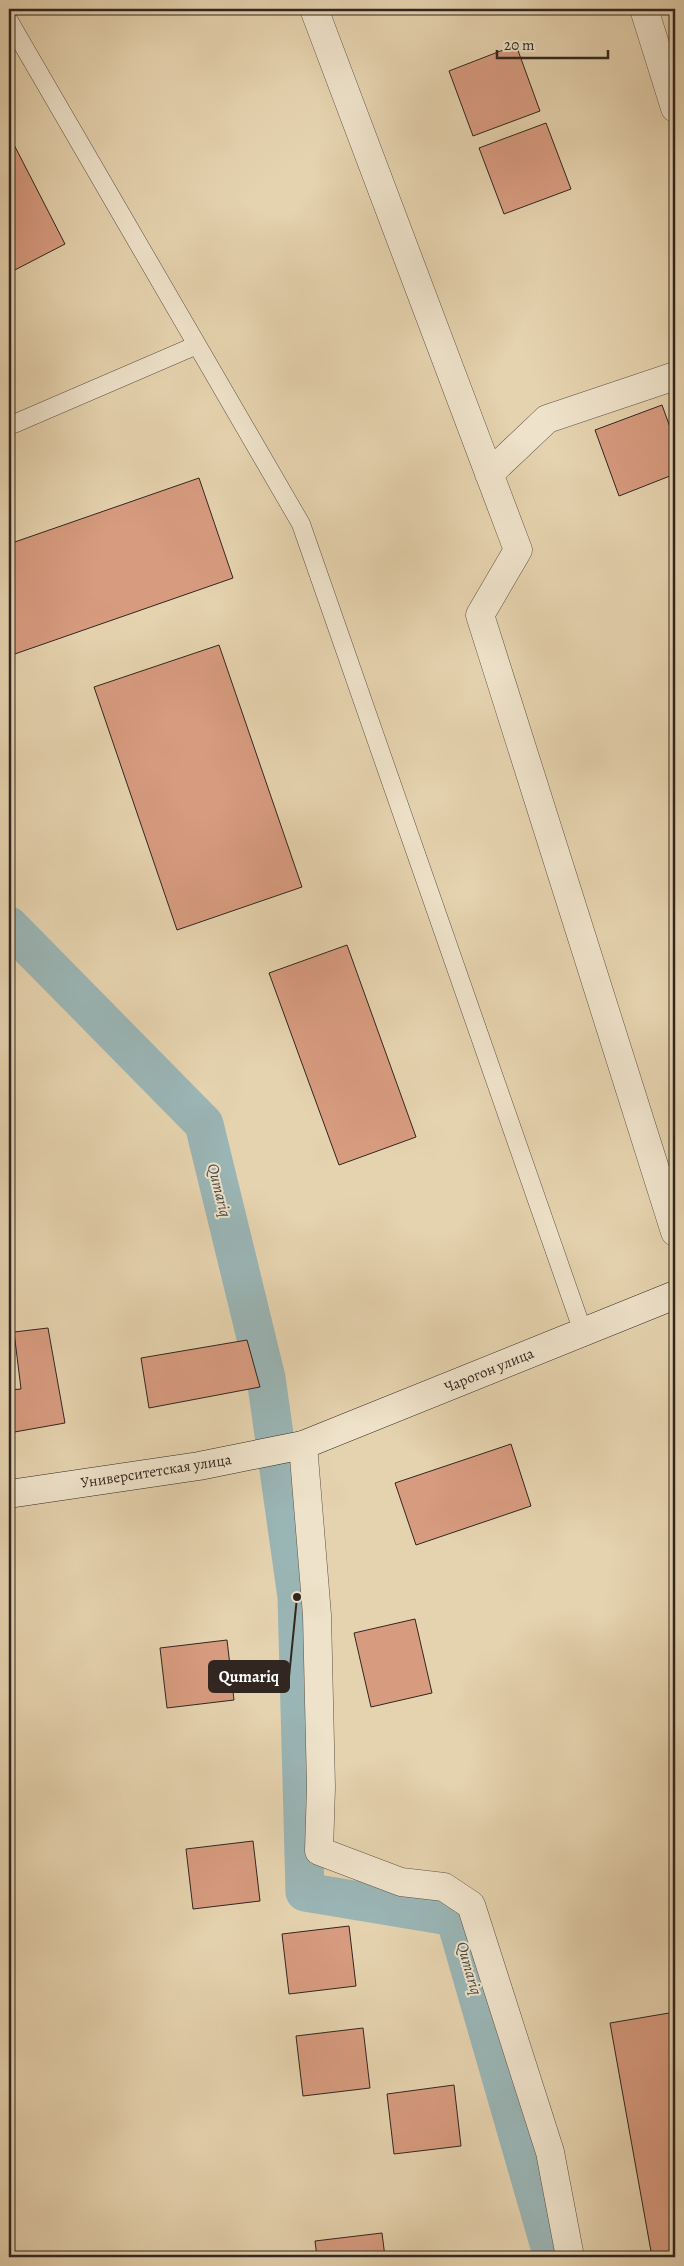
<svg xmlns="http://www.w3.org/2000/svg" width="684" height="2266" font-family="Alegreya,serif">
<rect width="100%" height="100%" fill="#e5d2ae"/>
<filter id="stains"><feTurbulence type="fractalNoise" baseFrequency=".004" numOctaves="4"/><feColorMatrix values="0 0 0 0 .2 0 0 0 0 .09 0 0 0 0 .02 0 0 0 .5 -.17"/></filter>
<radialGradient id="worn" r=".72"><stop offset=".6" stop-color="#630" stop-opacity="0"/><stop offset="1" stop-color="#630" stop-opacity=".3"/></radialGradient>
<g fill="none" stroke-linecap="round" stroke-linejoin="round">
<path stroke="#9ab5b5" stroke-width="39" d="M 9,926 L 204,1124 L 266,1378 L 297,1597 L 305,1892 L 455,1917 L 553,2257"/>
</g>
<path fill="#d79b7f" stroke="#312620" d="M 516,45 L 540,111 L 473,136 L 449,71 Z
M 546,123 L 571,189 L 504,214 L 479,148 Z
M 9,135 L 65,244 L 9,273 Z
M 662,405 L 675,441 L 675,474 L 619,496 L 595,430 Z
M 199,478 L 233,578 L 9,656 L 9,544 Z
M 219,645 L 302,887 L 177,930 L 94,687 Z
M 347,945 L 416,1137 L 339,1165 L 269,973 Z
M 48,1328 L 65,1423 L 9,1433 L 9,1390 L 21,1389 L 14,1332 Z
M 247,1340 L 260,1387 L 149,1408 L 141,1358 Z
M 511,1444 L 531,1506 L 416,1545 L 395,1483 Z
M 415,1619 L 432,1693 L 371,1707 L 354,1633 Z
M 227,1640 L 234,1700 L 167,1708 L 160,1648 Z
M 253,1841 L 260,1901 L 193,1909 L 186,1849 Z
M 349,1926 L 356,1986 L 289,1994 L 282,1934 Z
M 675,2012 L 675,2257 L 652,2257 L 610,2023 Z
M 363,2028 L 370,2088 L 303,2096 L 296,2036 Z
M 454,2085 L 461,2146 L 394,2154 L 387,2094 Z
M 382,2233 L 385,2257 L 317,2257 L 315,2241 Z"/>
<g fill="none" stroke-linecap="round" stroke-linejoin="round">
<defs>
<path id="lane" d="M 9,21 L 301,524 L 583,1332
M 9,426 L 197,345"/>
<path id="street" d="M 314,9 L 518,550 L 480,615 L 675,1232
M 644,9 L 675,108
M 489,474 L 547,419 L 675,376
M 303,1445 L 317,1615 L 321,1787 L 319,1851 L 401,1882 L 444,1887 L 471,1905 L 550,2152 L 570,2257"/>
<path id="secondary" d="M 9,1494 L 199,1466 L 303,1445 L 675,1295"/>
</defs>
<use href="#lane" stroke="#5e5144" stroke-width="19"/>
<use href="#street" stroke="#5e5144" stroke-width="29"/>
<use href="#secondary" stroke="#312620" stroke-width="29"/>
<use href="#lane" stroke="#eee2ca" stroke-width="18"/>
<use href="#street" stroke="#eee2ca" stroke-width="28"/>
<use href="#secondary" stroke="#eee2ca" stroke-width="28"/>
</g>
<g text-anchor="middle" stroke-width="4" stroke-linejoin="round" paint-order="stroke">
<g font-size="15" fill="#312620" stroke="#eee2ca">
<text transform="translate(489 1370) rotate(-22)" y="5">Чарогон улица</text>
<text transform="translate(156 1471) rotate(-9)" y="5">Университетская улица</text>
</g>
<g font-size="16" font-style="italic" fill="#4b4a45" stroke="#eee2ca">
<text transform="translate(220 1190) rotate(76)" y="6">Qumariq</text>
<text transform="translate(470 1968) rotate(74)" y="6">Qumariq</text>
</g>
</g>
<path fill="none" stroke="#312620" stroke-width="2" d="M297 1597L289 1677"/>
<circle fill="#312620" stroke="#eee2ca" stroke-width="2" cx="297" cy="1597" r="5"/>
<rect fill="#312620" stroke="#312620" stroke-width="2" x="209" y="1661" width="80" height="31" rx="5"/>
<g font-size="16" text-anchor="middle" font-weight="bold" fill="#fff">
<text x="249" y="1682">Qumariq</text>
</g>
<rect width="684" height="2266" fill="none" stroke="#e5d2ae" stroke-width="30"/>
<rect x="10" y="10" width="664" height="2246" fill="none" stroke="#312620" stroke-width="2.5"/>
<rect x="15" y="15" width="654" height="2236" fill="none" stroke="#312620"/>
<path d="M497 50v8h111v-8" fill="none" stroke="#312620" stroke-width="2.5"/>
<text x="504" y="50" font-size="15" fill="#312620" stroke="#eee2ca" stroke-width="4" paint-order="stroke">20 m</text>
<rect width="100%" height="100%" filter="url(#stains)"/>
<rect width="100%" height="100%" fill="url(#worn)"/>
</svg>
